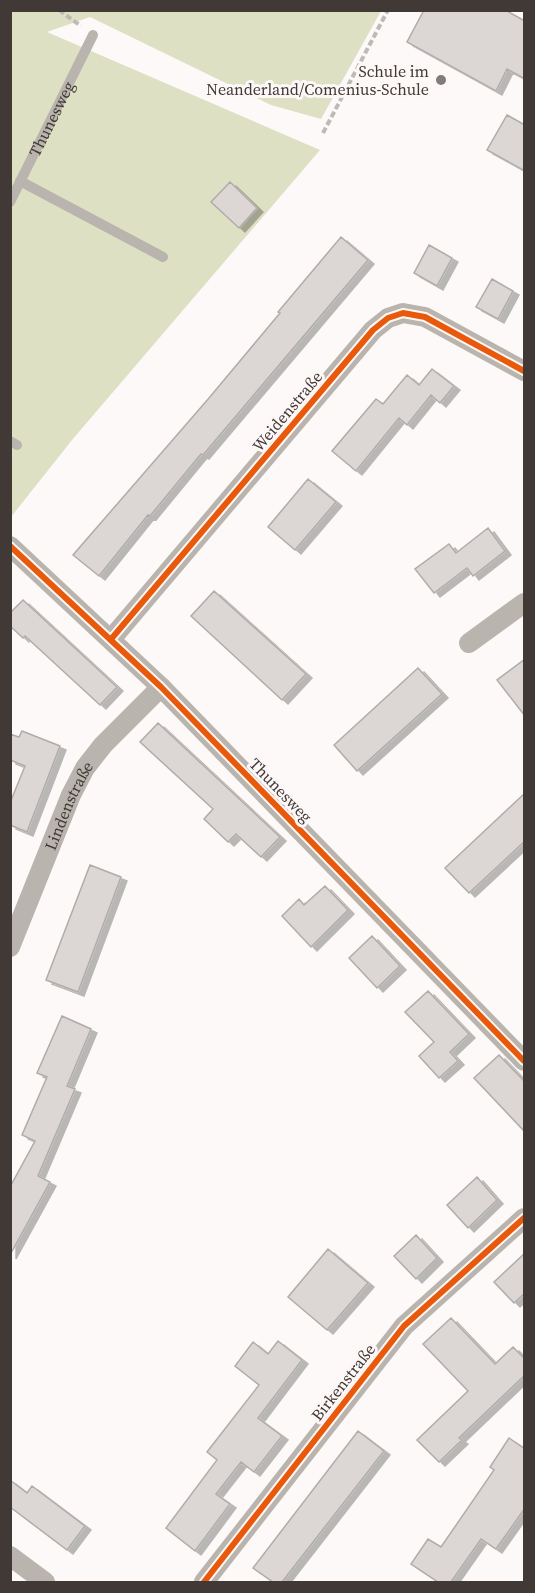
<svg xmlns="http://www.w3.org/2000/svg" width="535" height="1593" font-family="'Source Serif 4',serif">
<defs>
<filter id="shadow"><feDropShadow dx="6" dy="4" stdDeviation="0" flood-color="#0004"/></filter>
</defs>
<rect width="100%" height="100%" fill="#fcf9f8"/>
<path fill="#dee0c4" d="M 10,11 L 381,11 L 321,119 L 271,105 L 90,17 L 47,32 L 320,150 L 72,440 L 11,517 Z"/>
<path fill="#dcd6d4" stroke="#b1acaa" stroke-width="1.5" filter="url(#shadow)" d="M 424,10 L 505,10 L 525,21 L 525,79 L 507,69 L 496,91 L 407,42 Z
M 507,115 L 525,125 L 525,171 L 487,150 Z
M 230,182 L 257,208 L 239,228 L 211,202 Z
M 341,237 L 368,260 L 203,455 L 201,454 L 150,516 L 148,515 L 99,576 L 73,555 L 209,398 L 280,313 L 278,312 Z
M 429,245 L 452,258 L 437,286 L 414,273 Z
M 492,279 L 513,291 L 498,319 L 476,307 Z
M 432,369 L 454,386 L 440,403 L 431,395 L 407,425 L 399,418 L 356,471 L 332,451 L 376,399 L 383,404 L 407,375 L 419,385 Z
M 308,479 L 336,502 L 295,550 L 268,527 Z
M 488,528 L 505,551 L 473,576 L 467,568 L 434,593 L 415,569 L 449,544 L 456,553 Z
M 214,591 L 306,674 L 282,700 L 191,616 Z
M 23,600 L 117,687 L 100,705 L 25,636 L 23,638 L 10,626 L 10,613 Z
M 525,659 L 525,716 L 497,680 Z
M 418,668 L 442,694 L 357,771 L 334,745 Z
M 158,723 L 280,837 L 261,857 L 236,834 L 228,842 L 204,819 L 213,809 L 140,742 Z
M 22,731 L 60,746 L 27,832 L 10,825 L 10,803 L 25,766 L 10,760 L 10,734 L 19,737 Z
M 525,793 L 525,841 L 469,893 L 445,868 Z
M 90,865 L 121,877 L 78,992 L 46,980 Z
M 325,886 L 348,910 L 311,947 L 282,916 L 299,899 L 304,905 Z
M 372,936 L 400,966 L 377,988 L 349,958 Z
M 428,991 L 469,1034 L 450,1052 L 458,1061 L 439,1078 L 419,1056 L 434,1042 L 405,1012 Z
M 62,1016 L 91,1029 L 67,1086 L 75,1089 L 38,1176 L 50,1182 L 10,1255 L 10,1187 L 35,1141 L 22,1135 L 47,1077 L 37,1073 Z
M 499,1055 L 525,1082 L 525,1132 L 474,1078 Z
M 477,1177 L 497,1200 L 468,1228 L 447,1205 Z
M 416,1235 L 437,1258 L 416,1279 L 394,1256 Z
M 328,1249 L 368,1283 L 327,1330 L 288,1297 Z
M 525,1253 L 525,1293 L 514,1303 L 494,1282 Z
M 451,1318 L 495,1364 L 513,1347 L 525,1359 L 525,1375 L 459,1438 L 462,1440 L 439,1462 L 417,1440 L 468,1391 L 423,1344 Z
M 278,1341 L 302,1360 L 258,1418 L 282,1436 L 254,1472 L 241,1462 L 216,1494 L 230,1504 L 195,1551 L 166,1528 L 217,1460 L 207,1452 L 259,1385 L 235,1366 L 253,1342 L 268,1354 Z
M 358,1431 L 384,1451 L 282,1582 L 273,1582 L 253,1568 Z
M 509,1438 L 525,1449 L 525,1508 L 496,1549 L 481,1539 L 451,1582 L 438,1582 L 411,1564 L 428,1539 L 441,1547 L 494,1470 L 490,1467 Z
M 10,1480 L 27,1493 L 32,1486 L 85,1526 L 67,1550 L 10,1507 Z"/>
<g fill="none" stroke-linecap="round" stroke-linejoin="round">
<path stroke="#bebab5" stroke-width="4" stroke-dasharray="6 3" stroke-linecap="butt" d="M 59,10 L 81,26
M 323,133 L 388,10"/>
<g stroke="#b9b4ad" stroke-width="10">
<path d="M 20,181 L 163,257"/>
<path id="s1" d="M 10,202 L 93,35"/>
<path d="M 10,441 L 17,445"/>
</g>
<g stroke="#b9b4ad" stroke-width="20">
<path d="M 10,546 L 161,687 L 524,1061"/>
<path d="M 112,638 L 373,330 L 388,318 L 403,313 L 425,317 L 524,371"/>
<path d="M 469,643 L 524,603"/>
<path id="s2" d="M 10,947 L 71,795 L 85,768 L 103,745 L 161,687"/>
<path d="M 10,1556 L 45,1582"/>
<path d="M 204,1582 L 404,1326 L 524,1218"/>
</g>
<defs>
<path id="cycleway" d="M 10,546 L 161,687 L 524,1061
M 112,638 L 373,330 L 388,318 L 403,313 L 425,317 L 524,371
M 204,1582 L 404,1326 L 524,1218"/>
</defs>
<use href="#cycleway" stroke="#fdf8f7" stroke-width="10"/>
<use href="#cycleway" stroke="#e8590c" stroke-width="6"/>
</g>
<circle fill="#827c79" stroke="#fdf8f7" stroke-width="2" cx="441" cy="80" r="6"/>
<g text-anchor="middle" stroke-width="6" stroke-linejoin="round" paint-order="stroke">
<g font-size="16" fill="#413935" stroke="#fdf8f7" text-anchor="end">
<text x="429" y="77">Schule im<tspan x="429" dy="18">Neanderland/Comenius-Schule</tspan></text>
</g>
<g font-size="16" fill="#413935" stroke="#fdf8f7">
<text dy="6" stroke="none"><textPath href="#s1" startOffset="93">Thunesweg</textPath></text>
<text transform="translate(287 411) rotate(-50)" y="6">Weidenstraße</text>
<text transform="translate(281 790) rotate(46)" y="6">Thunesweg</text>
<text dy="6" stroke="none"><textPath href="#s2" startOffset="153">Lindenstraße</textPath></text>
<text transform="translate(343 1382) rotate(-52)" y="6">Birkenstraße</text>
</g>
</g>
<rect width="535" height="1593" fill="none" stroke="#413935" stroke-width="24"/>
</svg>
